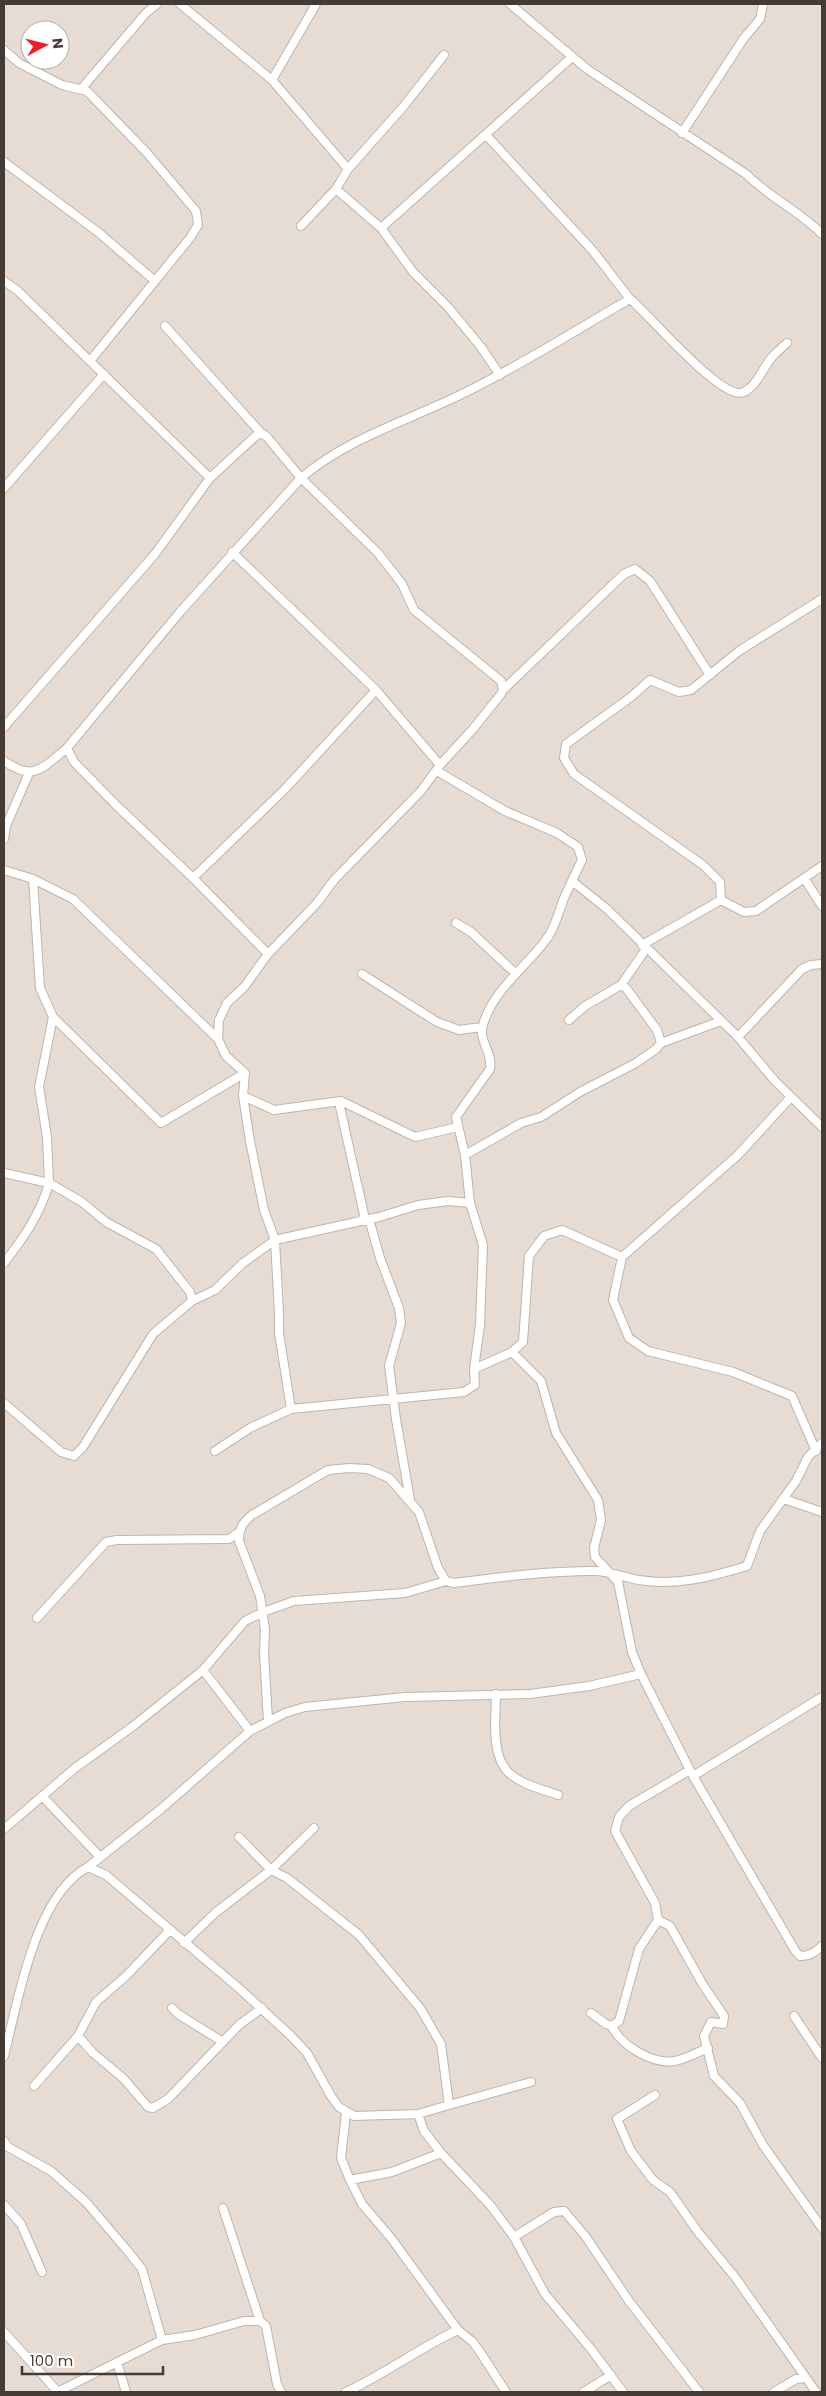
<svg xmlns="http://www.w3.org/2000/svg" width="826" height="2396" font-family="Poppins,sans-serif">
<rect width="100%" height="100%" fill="#f2ebe5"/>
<path fill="#e6dcd3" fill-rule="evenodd" d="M 4,4 L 822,4 L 822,2392 L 4,2392 ZM 30,30 L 60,30 L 60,60 L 30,60 Z"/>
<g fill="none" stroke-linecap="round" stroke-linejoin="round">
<defs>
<path id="minor" d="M 180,4 L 272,80 L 348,169
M 510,4 L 587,69 L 746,174 C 769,197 799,211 822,234
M 4,50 L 19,63 L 62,85 L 87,91 L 147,153 L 196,211 L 198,225 L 190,238 L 90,361
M 272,80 L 316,4
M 86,91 L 82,88 L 146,13 L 157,4
M 682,133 L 744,38 L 760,19 L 763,4
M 487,136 L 593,251 L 630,299
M 4,162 L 98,232 L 155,281
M 336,189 L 381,228 L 413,272 L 448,307 L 481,347 L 500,375
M 301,226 L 336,189 L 348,169 L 403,107 L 444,55
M 381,228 L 572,57
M 4,281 L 18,291 L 210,478
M 165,326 L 260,432
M 4,488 L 104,374
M 232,552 L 376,690 L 440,765 L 421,791 L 334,880 L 317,903 L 268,954 L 245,986 L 227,1003 L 219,1020 L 218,1039 L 226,1056 L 245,1073 L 243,1096 L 250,1141 L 264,1210 L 275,1240 L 279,1313 L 279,1333 L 291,1409
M 503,690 L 624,574 L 635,569 L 650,581 L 710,675
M 4,727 L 155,554 L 210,478 L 260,432 L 267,437 L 301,478 L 378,553 L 402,584 L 414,610 L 501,681 L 503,690 L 501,694 L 473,729 L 440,765
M 4,761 C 34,782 42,768 67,748
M 437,771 L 505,811 L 557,833 L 578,847 L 582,860 C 576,872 570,885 564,898 C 559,911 556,925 548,937 C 528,966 493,989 483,1025 C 478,1041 493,1052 490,1069 L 456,1117 L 465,1155 L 470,1203
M 4,839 L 6,826 L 29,773
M 4,870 L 33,879 L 73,899 L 218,1039
M 193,878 L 285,789 L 376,690
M 804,878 L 822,906
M 33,879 L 40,988 L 53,1017 L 161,1123 L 245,1073
M 572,881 L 607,909 L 738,1037 L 775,1081 L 822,1127
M 721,900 L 744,912 L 756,911 L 822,866
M 456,923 L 471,932 L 515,973
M 642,945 L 721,900 L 720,882 L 703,865 L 574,774 L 564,758 L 566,744 L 631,697 L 650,680 L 679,692 L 691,690 L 739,651 L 822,599
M 268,954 L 193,878 L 115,804 L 74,762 L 67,748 L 180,612 L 301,478 C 348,438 407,421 462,394 C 520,366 574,331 630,299 C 649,314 723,403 744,392 C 757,386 763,367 773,356 C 777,352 782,347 787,343
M 362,974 L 437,1022 L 459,1030 L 482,1027
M 621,985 L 646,949
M 569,1020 L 585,1006 L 621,985 L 626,988 L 657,1030 L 661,1043
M 738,1037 L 802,969 L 811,965 L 822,964
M 243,1096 L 274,1110 L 341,1101 L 415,1137 L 458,1127
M 791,1097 L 738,1155 L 622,1257 L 613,1300 L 629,1338 L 648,1351 L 733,1372 L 792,1396 L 816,1451
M 341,1101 L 340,1107 L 365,1219 L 369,1219 L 380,1258 L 399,1308 L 401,1323 L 389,1366 L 396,1419 L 410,1500
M 465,1155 L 521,1123 L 541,1117 L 580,1092 L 636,1063 L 656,1049 L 661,1043 L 721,1021
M 4,1173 L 49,1183 L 47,1137 L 39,1087 L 53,1017
M 4,1263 C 23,1239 41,1213 49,1183 L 82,1202 L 106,1222 L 156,1249 L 190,1292 L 192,1301 L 215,1290 L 243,1263 L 275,1240 L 379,1217 L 418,1205 L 448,1201 L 470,1203 L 483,1245 L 480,1325 L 474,1369 L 512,1352 L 541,1381 L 556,1433 L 598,1500 L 601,1520 L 594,1548 L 595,1557 L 618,1582 L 632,1652 L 641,1674 L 693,1776 L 796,1952 L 800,1956 C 810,1956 815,1952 822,1946
M 512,1352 L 523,1342 L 529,1256 L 544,1236 L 562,1230 L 622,1257
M 4,1403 L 61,1452 L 74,1456 L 83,1447 L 153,1334 L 192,1301
M 215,1451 L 250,1428 L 291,1409 L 464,1392 L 475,1385 L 474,1369
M 784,1499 L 822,1512
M 37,1618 L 106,1542 L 117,1540 L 229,1539 L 239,1532
M 203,1670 L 250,1731
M 496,1694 C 496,1717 490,1755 509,1773 C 522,1785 542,1789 558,1795
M 268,1721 L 264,1654 L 265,1629 L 260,1596 L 239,1541 C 239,1529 242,1523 252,1515 L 328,1470 L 349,1468 L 368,1469 L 389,1478 L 419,1512 L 438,1568 L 446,1581 L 454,1583 C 500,1577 548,1571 594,1571 C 610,1571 623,1577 639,1580 C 677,1586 711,1577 747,1566 L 760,1531 L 796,1481 L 808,1457 L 822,1443
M 690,1770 L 629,1806 L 619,1817 L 615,1831 L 655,1903 L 658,1920 L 670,1926 L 703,1985 L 724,2016 L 723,2024 L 711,2022 L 704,2036 L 714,2076 L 740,2103 L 763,2145 L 822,2228
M 693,1776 L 822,1697
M 42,1796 L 100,1857
M 4,1829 L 75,1768 L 132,1727 L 203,1670 L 245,1621 L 263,1612 L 294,1601 L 405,1593 L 446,1581
M 239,1837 L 271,1870 L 314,1828
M 88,1867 L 106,1875 L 241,1990 L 291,2036 L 307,2053 L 331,2096 L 339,2107 L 354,2116 L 418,2114 L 424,2131 L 441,2153 L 491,2206 L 514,2237 L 545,2294 L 591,2349 L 623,2392
M 184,1943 L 215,1913 L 271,1870 L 287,1878 L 359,1935 L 420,2008 L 441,2044 L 449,2105 L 418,2114
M 172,2008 L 178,2014 L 223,2042
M 591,2013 L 606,2024 L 612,2026 L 619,2021 L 639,1949 L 658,1920
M 794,2016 L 822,2058
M 612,2026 C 620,2045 653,2065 675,2061 C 686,2059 698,2052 708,2048
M 78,2036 L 93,2053 L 123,2078 L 148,2107 L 153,2108 L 168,2099 L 239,2025 L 262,2008
M 4,2056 C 18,2001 35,1895 88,1867 L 161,1809 L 250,1731 L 285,1713 L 305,1707 L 405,1697 L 530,1694 L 589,1686 L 641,1674
M 34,2086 L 78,2036 L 96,2002 L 126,1976 L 169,1931
M 655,2095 L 617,2119 L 631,2151 L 653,2180 L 670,2192 L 698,2232 L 735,2277 L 816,2392
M 449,2105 L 531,2082
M 346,2113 L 341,2158 L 350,2180
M 4,2141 L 8,2147 L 51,2171 L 86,2202 L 126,2249 L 142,2269 L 162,2340
M 441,2153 L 392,2172 L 350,2180 L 362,2204 L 391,2238 L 458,2330 L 473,2342 L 482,2355 L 506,2392
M 4,2205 L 21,2224 L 42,2272
M 223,2208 L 260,2321
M 514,2237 L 554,2212 L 564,2211 L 586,2237 L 629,2301 L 699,2392
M 4,2332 L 58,2392
M 117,2362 L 126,2392
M 57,2392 L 162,2340 L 195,2335 L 244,2321 L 260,2321 L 266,2326 L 277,2384 L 281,2392
M 346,2392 C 385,2374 419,2348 458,2330
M 584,2392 L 611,2375
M 774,2392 L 796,2379 L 806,2378"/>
</defs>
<use href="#minor" stroke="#c0b4ab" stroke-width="10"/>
<use href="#minor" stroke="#fff" stroke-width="8"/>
</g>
<rect width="826" height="2396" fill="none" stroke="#443b35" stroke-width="10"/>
<g transform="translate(45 45) rotate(83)"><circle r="24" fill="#ffffff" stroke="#b4b1ae"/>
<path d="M0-4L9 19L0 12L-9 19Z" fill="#f41b28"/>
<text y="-8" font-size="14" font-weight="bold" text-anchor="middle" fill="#443b35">N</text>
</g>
<path d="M22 2366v8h141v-8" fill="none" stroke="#443b35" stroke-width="2.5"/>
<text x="30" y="2366" font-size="15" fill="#443b35" stroke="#ffffff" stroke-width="4" paint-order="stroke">100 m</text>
</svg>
